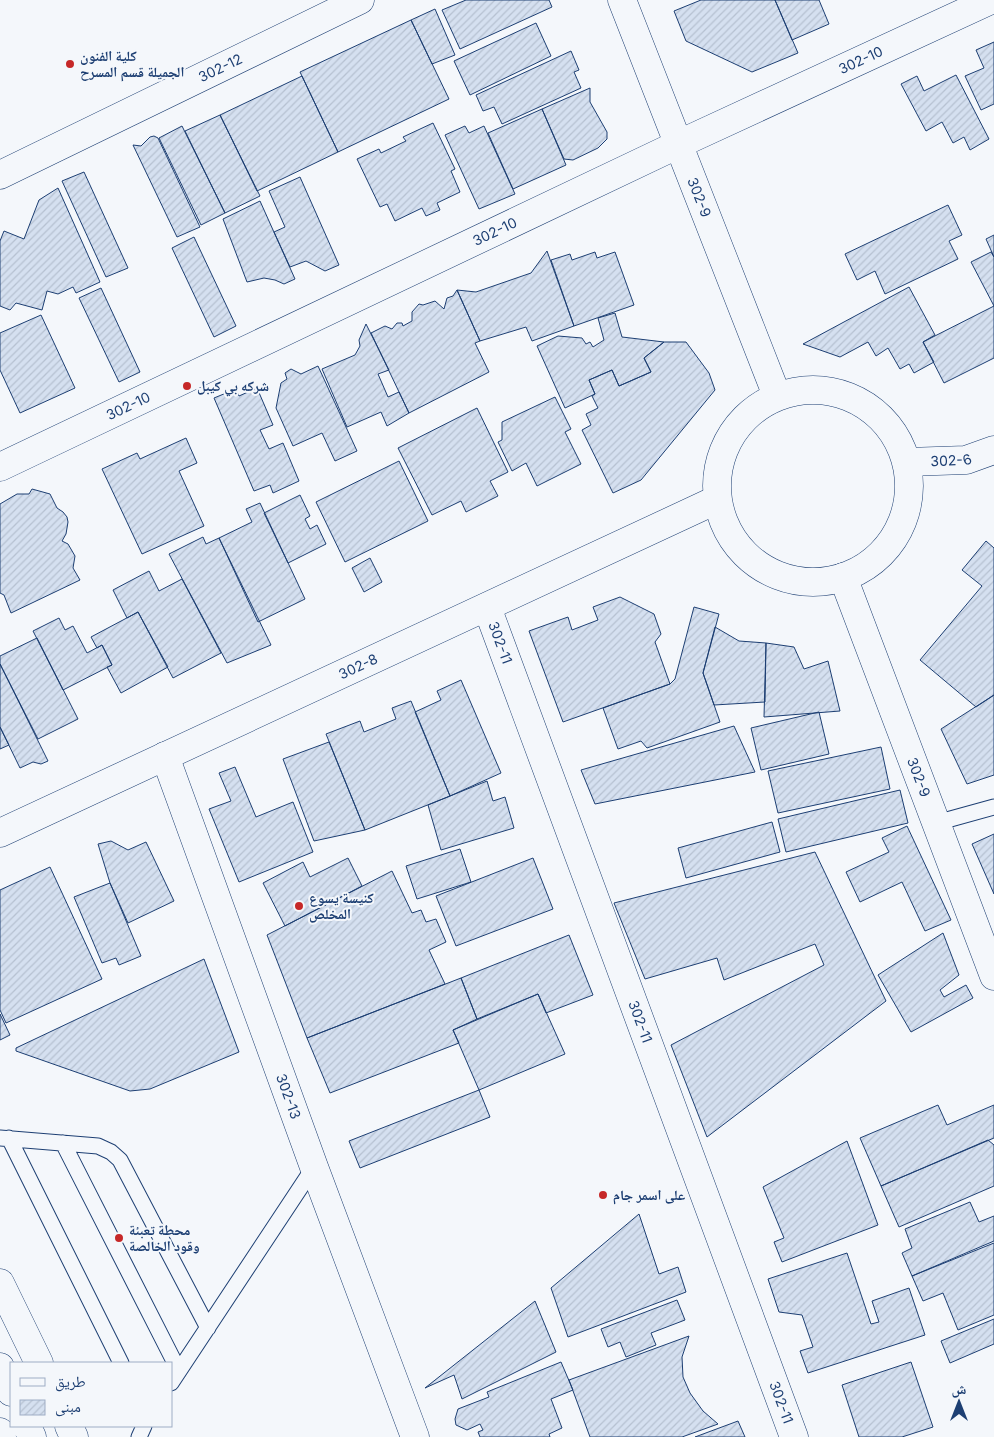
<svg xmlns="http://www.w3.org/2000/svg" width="994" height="1437" font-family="Inter,'Noto Naskh Arabic',sans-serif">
<defs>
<pattern id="building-hatch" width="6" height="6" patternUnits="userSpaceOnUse" patternTransform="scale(1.25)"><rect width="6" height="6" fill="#d5e0f0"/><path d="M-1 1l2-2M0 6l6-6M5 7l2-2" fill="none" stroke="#b6c1d1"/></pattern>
</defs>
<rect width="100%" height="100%" fill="#f4f7fb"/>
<path fill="url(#building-hatch)" stroke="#1d3f73" d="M 466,0 L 549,0 L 552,7 L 460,49 L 442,10 Z
M 701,0 L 775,0 L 798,53 L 752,72 L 686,41 L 674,11 Z
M 775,0 L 819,0 L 829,24 L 792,40 Z
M 435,9 L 455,55 L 432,64 L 411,20 Z
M 411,20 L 449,99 L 338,152 L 300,72 Z
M 536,23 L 551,56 L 470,95 L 454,61 Z
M 994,42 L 994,104 L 981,110 L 965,76 L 984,68 L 976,50 Z
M 571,51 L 579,70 L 574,72 L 581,88 L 502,124 L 494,107 L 483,111 L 476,95 Z
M 956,75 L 989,139 L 970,150 L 964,137 L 953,143 L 942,122 L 926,131 L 901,84 L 917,76 L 924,91 Z
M 302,76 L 338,152 L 257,191 L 220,115 Z
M 590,88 L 590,102 L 607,132 L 607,139 L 598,148 L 573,160 L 564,159 L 542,109 Z
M 542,109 L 566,165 L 513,189 L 488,133 Z
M 220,115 L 260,196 L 225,213 L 185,131 Z
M 433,123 L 455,169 L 451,171 L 460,192 L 437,203 L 440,210 L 426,216 L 422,208 L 395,221 L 387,204 L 380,207 L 357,159 L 379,149 L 381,153 L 406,141 L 403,137 Z
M 182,126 L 225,213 L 201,225 L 159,138 Z
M 465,126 L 469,133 L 484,126 L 515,194 L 479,209 L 445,135 Z
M 154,136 L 158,138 L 200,227 L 177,237 L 133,145 L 141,146 L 150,137 Z
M 84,172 L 128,268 L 106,277 L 62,181 Z
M 300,177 L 339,265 L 325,271 L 306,261 L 290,267 L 274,232 L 285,227 L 269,191 Z
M 58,188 L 100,282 L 76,293 L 73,287 L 58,294 L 47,291 L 42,310 L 16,303 L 10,310 L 0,306 L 0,241 L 4,231 L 24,239 L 39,200 Z
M 260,201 L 295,279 L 284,284 L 275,280 L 264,278 L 247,282 L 223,219 Z
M 948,205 L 962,235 L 949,241 L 958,259 L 885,294 L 875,271 L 857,280 L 845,254 Z
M 994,235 L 994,257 L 986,239 Z
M 194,237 L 236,326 L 214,337 L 172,248 Z
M 547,251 L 574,326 L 532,341 L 526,327 L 480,341 L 457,290 L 476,292 L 531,273 Z
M 595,252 L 597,258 L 615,252 L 634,305 L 574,326 L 551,260 L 570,254 L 572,260 Z
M 991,252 L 994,257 L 994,358 L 944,383 L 923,342 L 994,306 L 971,262 Z
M 909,287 L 935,335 L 923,342 L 934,362 L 914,373 L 909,364 L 900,369 L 888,348 L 876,356 L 868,342 L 840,357 L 803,344 Z
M 101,288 L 140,372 L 119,382 L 79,298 Z
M 457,290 L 480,341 L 475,343 L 489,372 L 409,413 L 371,333 L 385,326 L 392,329 L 397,323 L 402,323 L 403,326 L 412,321 L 412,312 L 419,304 L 423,305 L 435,301 L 444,309 L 447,298 L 453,296 Z
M 615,313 L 622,337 L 664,342 L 644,358 L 651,372 L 619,386 L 612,370 L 589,380 L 595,394 L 565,408 L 537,346 L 558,336 L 582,338 L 586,344 L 590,342 L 593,347 L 604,340 L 598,318 Z
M 41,315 L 75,388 L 20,413 L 0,370 L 0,333 Z
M 366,324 L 389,370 L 378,374 L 388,397 L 399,392 L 409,413 L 387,426 L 381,412 L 347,427 L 322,369 L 355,355 L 360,346 L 359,340 Z
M 664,342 L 686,342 L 709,373 L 715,390 L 641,480 L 613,493 L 582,430 L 591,425 L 586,414 L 598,408 L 592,396 L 595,394 L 589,380 L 612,370 L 619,386 L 651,372 L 644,358 Z
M 318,366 L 357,451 L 335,461 L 322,433 L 293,446 L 276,408 L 281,383 L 287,379 L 285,373 L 291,369 L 301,374 Z
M 257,388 L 273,425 L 260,430 L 269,449 L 283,443 L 299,481 L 273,493 L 270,485 L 254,491 L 214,398 L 236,389 L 239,396 Z
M 555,397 L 571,429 L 565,432 L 581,464 L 537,486 L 526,463 L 512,471 L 498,442 L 502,440 L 502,422 Z
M 477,408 L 508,472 L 490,481 L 498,496 L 466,512 L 461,501 L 432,515 L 398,448 Z
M 186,438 L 197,463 L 179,471 L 204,526 L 142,554 L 102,469 L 137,453 L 140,459 Z
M 399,461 L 428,521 L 345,562 L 316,502 Z
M 32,489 L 50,494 L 57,508 L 63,512 L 67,517 L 68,522 L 66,534 L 62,541 L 68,544 L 75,556 L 73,568 L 80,580 L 11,613 L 4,595 L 0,593 L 0,504 L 17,494 L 29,494 Z
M 300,495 L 310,516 L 305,519 L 310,529 L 317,525 L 326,544 L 288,563 L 264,513 Z
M 260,503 L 305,599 L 258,622 L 219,538 L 252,522 L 246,509 Z
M 203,537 L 206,544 L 219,538 L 271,645 L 227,663 L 169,554 Z
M 986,541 L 994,548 L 994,695 L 976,707 L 920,660 L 982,586 L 962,570 Z
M 370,558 L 382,582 L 364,592 L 352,568 Z
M 149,571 L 159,591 L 182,579 L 221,653 L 173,678 L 138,612 L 127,618 L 113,590 Z
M 620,597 L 654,614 L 661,634 L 655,642 L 670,684 L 563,722 L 529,631 L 568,617 L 572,630 L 598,620 L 593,607 Z
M 694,607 L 719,614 L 703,673 L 720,722 L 647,748 L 641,741 L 618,749 L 603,708 L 670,684 L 675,679 Z
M 138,612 L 168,667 L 121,693 L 107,667 L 112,665 L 102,645 L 97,648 L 91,637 Z
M 59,618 L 65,630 L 73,626 L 87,653 L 102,645 L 112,665 L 63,690 L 33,631 Z
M 715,627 L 739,641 L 766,643 L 765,702 L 714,705 L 703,673 Z
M 37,638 L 78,719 L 38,739 L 0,664 L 0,656 Z
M 766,643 L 794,647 L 804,669 L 828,661 L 840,711 L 764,717 Z
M 0,664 L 48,761 L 41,764 L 33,762 L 20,768 L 0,727 Z
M 461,680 L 501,773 L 450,796 L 415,712 L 441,700 L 437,691 Z
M 994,695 L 994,775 L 967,784 L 941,729 Z
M 411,701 L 450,796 L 365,830 L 326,734 L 360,721 L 364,732 L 396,719 L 392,708 Z
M 819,712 L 829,754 L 761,770 L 751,728 Z
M 734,726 L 755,772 L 595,804 L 581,770 Z
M 0,727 L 9,745 L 0,749 Z
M 329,742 L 365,830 L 314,841 L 283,759 Z
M 881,747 L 890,789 L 778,813 L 768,771 Z
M 235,767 L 256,817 L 293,802 L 313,852 L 239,882 L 209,809 L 231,801 L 219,773 Z
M 487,781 L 493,801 L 505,797 L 514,828 L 441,850 L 428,805 Z
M 900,790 L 908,823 L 786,852 L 778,819 Z
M 772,822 L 780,852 L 686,878 L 678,848 Z
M 907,826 L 951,920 L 925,931 L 902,882 L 860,902 L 846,872 L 889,852 L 882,838 Z
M 994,834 L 994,894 L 972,844 Z
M 111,841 L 128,850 L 146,842 L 174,901 L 128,923 L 110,883 L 98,844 Z
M 460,849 L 471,882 L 417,899 L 406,866 Z
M 815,852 L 886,1001 L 707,1137 L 671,1045 L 824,965 L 815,944 L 724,980 L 717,958 L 645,979 L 614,903 Z
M 348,858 L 362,886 L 285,926 L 263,883 L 303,862 L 310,877 Z
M 533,858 L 553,909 L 456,946 L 436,896 Z
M 50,867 L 102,979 L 6,1023 L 0,1010 L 0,890 Z
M 392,871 L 412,913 L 421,910 L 426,922 L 436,919 L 446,942 L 429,950 L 445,984 L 307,1038 L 267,935 Z
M 110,883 L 141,956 L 119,965 L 116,958 L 102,963 L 74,897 Z
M 943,933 L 959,975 L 940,990 L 944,997 L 966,985 L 973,998 L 911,1032 L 878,975 Z
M 569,935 L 593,995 L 546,1013 L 538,994 L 477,1019 L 461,978 Z
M 204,959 L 239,1052 L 150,1089 L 130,1091 L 16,1051 L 16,1048 Z
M 461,978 L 477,1019 L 453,1030 L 459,1043 L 330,1093 L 307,1038 Z
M 538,994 L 565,1054 L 479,1090 L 453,1030 Z
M 0,1014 L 10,1035 L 0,1040 Z
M 479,1090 L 490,1117 L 360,1168 L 349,1141 Z
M 938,1105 L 947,1125 L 994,1105 L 994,1138 L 881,1186 L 860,1138 Z
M 988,1140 L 994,1145 L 994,1186 L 899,1227 L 881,1186 Z
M 847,1141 L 878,1225 L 782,1262 L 774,1242 L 784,1238 L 763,1187 Z
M 970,1202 L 979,1222 L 994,1216 L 994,1241 L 912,1276 L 902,1253 L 912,1248 L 905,1229 Z
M 639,1214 L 659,1274 L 678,1267 L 686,1292 L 568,1337 L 551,1288 Z
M 994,1243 L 994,1315 L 958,1330 L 943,1293 L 923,1301 L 912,1276 Z
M 847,1253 L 871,1324 L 879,1322 L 872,1301 L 909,1288 L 925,1335 L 808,1373 L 800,1351 L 813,1347 L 802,1315 L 779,1312 L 768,1279 Z
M 677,1300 L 685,1320 L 651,1333 L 656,1345 L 626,1357 L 620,1342 L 608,1347 L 601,1329 Z
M 535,1301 L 556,1352 L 462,1399 L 454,1375 L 425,1388 Z
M 994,1319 L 994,1344 L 950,1363 L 941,1341 Z
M 689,1336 L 682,1357 L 683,1377 L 690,1393 L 703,1411 L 718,1424 L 682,1437 L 590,1437 L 569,1380 Z
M 561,1362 L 573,1390 L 551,1399 L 562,1428 L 549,1434 L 550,1437 L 480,1437 L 478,1432 L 483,1430 L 480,1424 L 467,1430 L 456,1425 L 455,1419 L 458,1409 L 489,1397 L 487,1392 Z
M 911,1362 L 933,1427 L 902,1437 L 859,1437 L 842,1385 Z
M 738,1421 L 745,1437 L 695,1437 Z"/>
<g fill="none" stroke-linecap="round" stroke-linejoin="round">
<defs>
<path id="service" d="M 936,823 L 994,807
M 0,1138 L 98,1146 L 111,1152 L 120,1160 L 208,1328
M 9,1138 L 121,1363
M 63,1143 L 179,1371
M 171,1383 L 314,1167
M 139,1437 L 144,1426"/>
<g id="minor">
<path id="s1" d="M 622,0 L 777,396"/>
<path id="s2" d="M 0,175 L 360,0"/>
<circle cx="813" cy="486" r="96"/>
<path id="s3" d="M 907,462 L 966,460 L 994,450"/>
<path id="s4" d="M 0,467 L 679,144 L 991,0"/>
<path id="s5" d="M 843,577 L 994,976"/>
<path id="s6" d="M 487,607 L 794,1437"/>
<path id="s7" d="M 165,756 L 314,1167 L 415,1437"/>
<path id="s8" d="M 0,833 L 716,500"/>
</g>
<path id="secondary" d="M 0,1283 L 39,1363
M 0,1367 L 11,1392
M 27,1426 L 32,1437
M 69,1426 L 74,1437
M 0,1432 L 2,1437"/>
</defs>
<use href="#service" stroke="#1d3f73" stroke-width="17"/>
<use href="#minor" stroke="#1d3f73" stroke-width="29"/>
<use href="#secondary" stroke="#1d3f73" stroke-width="29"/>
<use href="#service" stroke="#f4f7fb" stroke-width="15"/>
<use href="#minor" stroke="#f4f7fb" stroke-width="28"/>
<use href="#secondary" stroke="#f4f7fb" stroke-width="28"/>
</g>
<g fill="#c62828" stroke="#f4f7fb" stroke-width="2">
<circle cx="70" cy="64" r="5"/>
<circle cx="187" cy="386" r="5"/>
<circle cx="299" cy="906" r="5"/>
<circle cx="603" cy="1195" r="5"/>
<circle cx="119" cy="1238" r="5"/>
</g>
<g text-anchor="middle" stroke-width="4" stroke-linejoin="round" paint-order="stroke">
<g font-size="14" font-weight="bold" fill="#1d3f73" stroke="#f4f7fb" text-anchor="start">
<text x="80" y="61">كلية الفنون<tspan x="80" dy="16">الجميلة قسم المسرح</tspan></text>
<text x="197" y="391">شركه بي كيبل</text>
<text x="309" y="903">كنيسة يسوع<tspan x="309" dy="16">المخلص</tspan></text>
<text x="613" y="1200">علی اسمر جام</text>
<text x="129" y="1235">محطة تعبئة<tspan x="129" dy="16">وقود الخالصة</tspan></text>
</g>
<g font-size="14" fill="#1d3f73" stroke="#f4f7fb">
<text dy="5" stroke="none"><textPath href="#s4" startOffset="952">302-10</textPath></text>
<text dy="5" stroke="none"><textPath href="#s2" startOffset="245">302-12</textPath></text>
<text dy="5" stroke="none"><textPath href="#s1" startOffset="212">302-9</textPath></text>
<text dy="5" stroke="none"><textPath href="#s4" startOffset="548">302-10</textPath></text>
<text dy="5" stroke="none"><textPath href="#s4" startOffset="142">302-10</textPath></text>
<text dy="5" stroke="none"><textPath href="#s3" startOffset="44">302-6</textPath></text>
<text dy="5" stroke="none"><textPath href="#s6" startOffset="38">302-11</textPath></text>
<text dy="5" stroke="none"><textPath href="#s8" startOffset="395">302-8</textPath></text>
<text dy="5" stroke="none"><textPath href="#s5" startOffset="214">302-9</textPath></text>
<text dy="5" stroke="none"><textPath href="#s6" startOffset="442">302-11</textPath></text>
<text dy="5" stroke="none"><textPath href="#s7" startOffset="362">302-13</textPath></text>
<text dy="5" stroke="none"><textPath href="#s6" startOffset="848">302-11</textPath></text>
</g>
</g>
<rect x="10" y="1362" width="162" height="65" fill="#f4f7fb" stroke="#9eadc5"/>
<rect x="20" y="1378" width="25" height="8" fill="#f4f7fb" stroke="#9eadc5"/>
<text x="55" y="1387" font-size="15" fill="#1d3f73">طريق</text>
<rect x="20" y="1400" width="25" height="15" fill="url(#building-hatch)" stroke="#9eadc5"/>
<text x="55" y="1412" font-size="15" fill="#1d3f73">مبنى</text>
<g transform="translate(959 1402)" stroke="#f4f7fb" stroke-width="4" paint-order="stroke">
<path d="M0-4L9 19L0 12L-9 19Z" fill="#1d3f73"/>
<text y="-8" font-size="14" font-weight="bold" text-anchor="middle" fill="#1d3f73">ش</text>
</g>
</svg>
